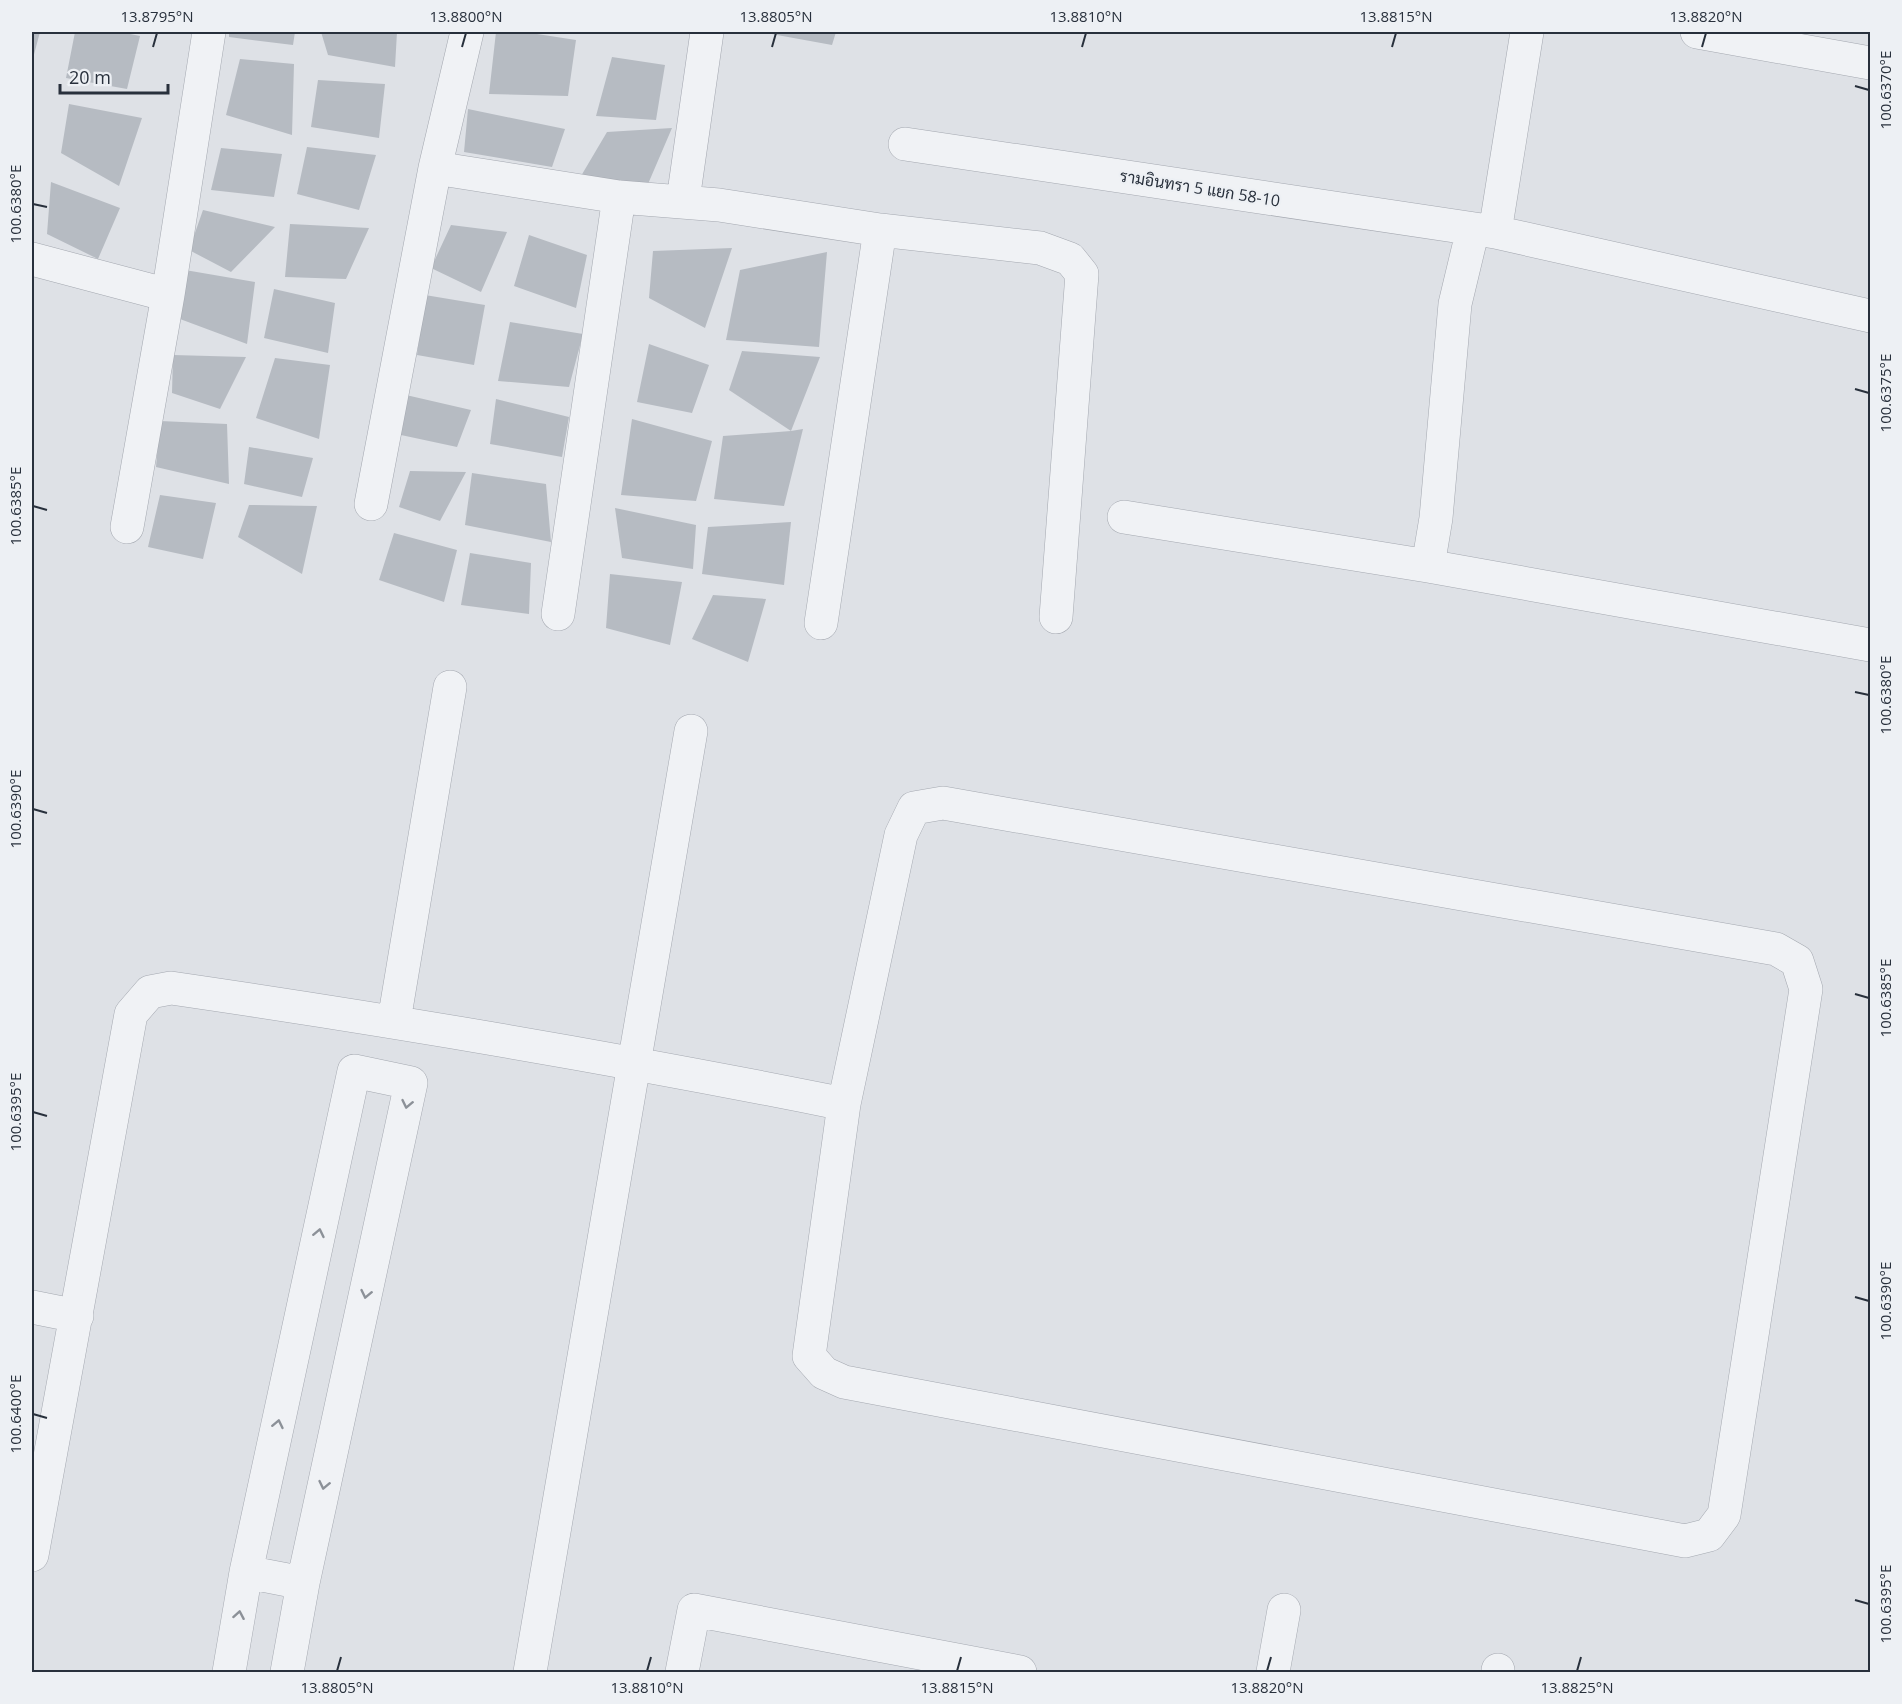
<svg xmlns="http://www.w3.org/2000/svg" width="1902" height="1704" font-family="'Open Sans',Sarabun,sans-serif">
<rect width="100%" height="100%" fill="#dee1e6"/>
<path fill="#b6bbc2" d="M 32,32 L 40,32 L 32,62 Z
M 75,32 L 120,32 L 140,36 L 127,89 L 66,78 Z
M 229,32 L 295,32 L 293,45 L 229,37 Z
M 321,32 L 397,32 L 395,67 L 328,55 Z
M 496,32 L 524,32 L 576,40 L 568,96 L 489,94 Z
M 760,32 L 836,32 L 832,45 Z
M 612,57 L 665,65 L 656,120 L 596,116 Z
M 240,59 L 294,64 L 292,135 L 226,115 Z
M 318,80 L 385,84 L 379,138 L 311,127 Z
M 69,104 L 142,118 L 119,186 L 61,153 Z
M 468,109 L 565,129 L 552,167 L 464,152 Z
M 672,128 L 645,191 L 581,176 L 607,132 Z
M 307,147 L 376,155 L 359,210 L 297,194 Z
M 221,148 L 282,154 L 274,197 L 211,190 Z
M 51,182 L 120,208 L 98,259 L 47,234 Z
M 203,210 L 275,227 L 231,272 L 189,250 Z
M 290,224 L 369,228 L 346,279 L 285,277 Z
M 451,225 L 507,232 L 481,292 L 431,268 Z
M 529,235 L 587,255 L 576,308 L 514,286 Z
M 732,248 L 705,328 L 649,298 L 653,251 Z
M 827,252 L 819,347 L 726,340 L 740,270 Z
M 185,270 L 255,282 L 247,344 L 180,319 Z
M 274,289 L 335,303 L 328,353 L 264,338 Z
M 425,295 L 485,305 L 474,365 L 417,355 Z
M 510,322 L 583,334 L 569,387 L 498,381 Z
M 649,344 L 709,365 L 692,413 L 637,402 Z
M 742,351 L 820,357 L 791,431 L 803,429 L 784,506 L 714,499 L 723,436 L 791,431 L 729,390 Z
M 173,355 L 246,357 L 220,409 L 172,393 Z
M 275,358 L 330,365 L 319,439 L 256,418 Z
M 393,392 L 471,410 L 457,447 L 401,435 Z
M 496,399 L 569,417 L 562,457 L 490,444 Z
M 632,419 L 712,441 L 696,501 L 621,495 Z
M 160,421 L 227,424 L 229,484 L 156,467 Z
M 249,447 L 313,458 L 302,497 L 244,484 Z
M 410,471 L 466,472 L 440,521 L 399,507 Z
M 472,473 L 546,484 L 551,542 L 465,525 Z
M 160,495 L 216,503 L 203,559 L 148,547 Z
M 249,505 L 317,506 L 302,574 L 238,537 Z
M 615,508 L 696,525 L 693,569 L 622,558 Z
M 791,522 L 784,585 L 702,574 L 708,527 Z
M 394,533 L 457,550 L 444,602 L 379,580 Z
M 470,553 L 531,563 L 529,614 L 461,605 Z
M 610,574 L 682,582 L 670,645 L 606,628 Z
M 713,595 L 766,599 L 748,662 L 692,639 Z"/>
<g fill="none" stroke-linecap="round" stroke-linejoin="round">
<defs>
<path id="minor" d="M 1697,32 L 1870,63
M 905,144 L 1495,232 L 1870,316
M 435,168 L 619,197 L 719,205 L 880,230 L 1040,248 L 1070,259 L 1082,274 L 1056,617
M 683,200 L 707,32
M 1495,232 L 1527,32
M 32,259 L 168,295
M 371,504 L 435,168 L 467,32
M 1124,517 L 1428,566 L 1870,645
M 127,527 L 168,295 L 209,32
M 1428,566 L 1436,518 L 1455,304 L 1473,229
M 558,614 L 619,197
M 821,623 L 880,230
M 394,1021 L 450,687
M 32,1307 L 77,1316
M 32,1555 L 131,1014 L 150,992 L 171,988 C 397,1021 621,1059 844,1104 L 809,1356 L 824,1373 L 844,1382 L 1685,1541 L 1709,1535 L 1724,1515 L 1806,989 L 1797,961 L 1776,949 L 943,803 L 914,808 L 901,835 L 844,1104
M 246,1572 L 303,1583
M 229,1672 L 246,1572 L 354,1071 L 411,1083 L 303,1583 L 287,1672
M 530,1672 L 691,731
M 682,1672 L 694,1610 L 1020,1672
M 1273,1672 L 1284,1610
M 1498,1672 L 1498,1670"/>
</defs>
<use href="#minor" stroke="#a4a8b0" stroke-width="34"/>
<use href="#minor" stroke="#f0f2f5" stroke-width="33"/>
</g>
<defs><path id="oneway-chevron" d="M-2-3.5L2.5 0L-2 3.5" fill="none" stroke-width="1.6" stroke-linecap="round" stroke-linejoin="round" transform="scale(1.5)"/></defs>
<g stroke="#8c9198">
<use href="#oneway-chevron" transform="translate(407 1104) rotate(102)"/>
<use href="#oneway-chevron" transform="translate(319 1233) rotate(-78)"/>
<use href="#oneway-chevron" transform="translate(366 1294) rotate(102)"/>
<use href="#oneway-chevron" transform="translate(278 1424) rotate(-78)"/>
<use href="#oneway-chevron" transform="translate(324 1485) rotate(102)"/>
<use href="#oneway-chevron" transform="translate(239 1615) rotate(-80)"/>
</g>
<path fill="none" stroke="#28303c" stroke-width="2" d="M 153,47 L 157,33M 462,47 L 466,33M 772,47 L 776,33M 1082,47 L 1086,33M 1392,47 L 1396,33M 1702,47 L 1706,33M 1855,86 L 1869,90M 33,204 L 47,207M 1855,389 L 1869,393M 33,506 L 47,510M 1855,692 L 1869,695M 33,809 L 47,813M 1855,994 L 1869,998M 33,1112 L 47,1116M 1855,1297 L 1869,1301M 33,1414 L 47,1418M 1855,1600 L 1869,1604M 337,1671 L 341,1657M 647,1671 L 651,1657M 957,1671 L 961,1657M 1267,1671 L 1271,1657M 1577,1671 L 1581,1657"/>
<g text-anchor="middle" stroke-width="4.5" stroke-linejoin="round" paint-order="stroke">
<g font-size="16" fill="#28303c" stroke="#edf0f4">
<text transform="translate(1200 188) rotate(9)" y="6">รามอินทรา 5 แยก 58-10</text>
</g>
</g>
<rect width="1902" height="1704" fill="none" stroke="#edf0f4" stroke-width="66"/>
<path d="M60 84v9h108v-9" fill="none" stroke="#28303c" stroke-width="3"/>
<text x="69" y="84" font-size="18" fill="#28303c" stroke="#edf0f4" stroke-width="4.5" paint-order="stroke">20 m</text>
<rect x="33" y="33" width="1836" height="1638" fill="none" stroke="#28303c" stroke-width="2"/>
<g font-size="15" text-anchor="middle" fill="#28303c">
<text x="157" y="22">13.8795°N</text>
<text x="466" y="22">13.8800°N</text>
<text x="776" y="22">13.8805°N</text>
<text x="1086" y="22">13.8810°N</text>
<text x="1396" y="22">13.8815°N</text>
<text x="1706" y="22">13.8820°N</text>
<text transform="translate(1886 90) rotate(-90)" y="5">100.6370°E</text>
<text transform="translate(16 204) rotate(-90)" y="5">100.6380°E</text>
<text transform="translate(1886 393) rotate(-90)" y="5">100.6375°E</text>
<text transform="translate(16 506) rotate(-90)" y="5">100.6385°E</text>
<text transform="translate(1886 695) rotate(-90)" y="5">100.6380°E</text>
<text transform="translate(16 809) rotate(-90)" y="5">100.6390°E</text>
<text transform="translate(1886 998) rotate(-90)" y="5">100.6385°E</text>
<text transform="translate(16 1112) rotate(-90)" y="5">100.6395°E</text>
<text transform="translate(1886 1301) rotate(-90)" y="5">100.6390°E</text>
<text transform="translate(16 1414) rotate(-90)" y="5">100.6400°E</text>
<text transform="translate(1886 1604) rotate(-90)" y="5">100.6395°E</text>
<text x="337" y="1693">13.8805°N</text>
<text x="647" y="1693">13.8810°N</text>
<text x="957" y="1693">13.8815°N</text>
<text x="1267" y="1693">13.8820°N</text>
<text x="1577" y="1693">13.8825°N</text>
</g>
</svg>
